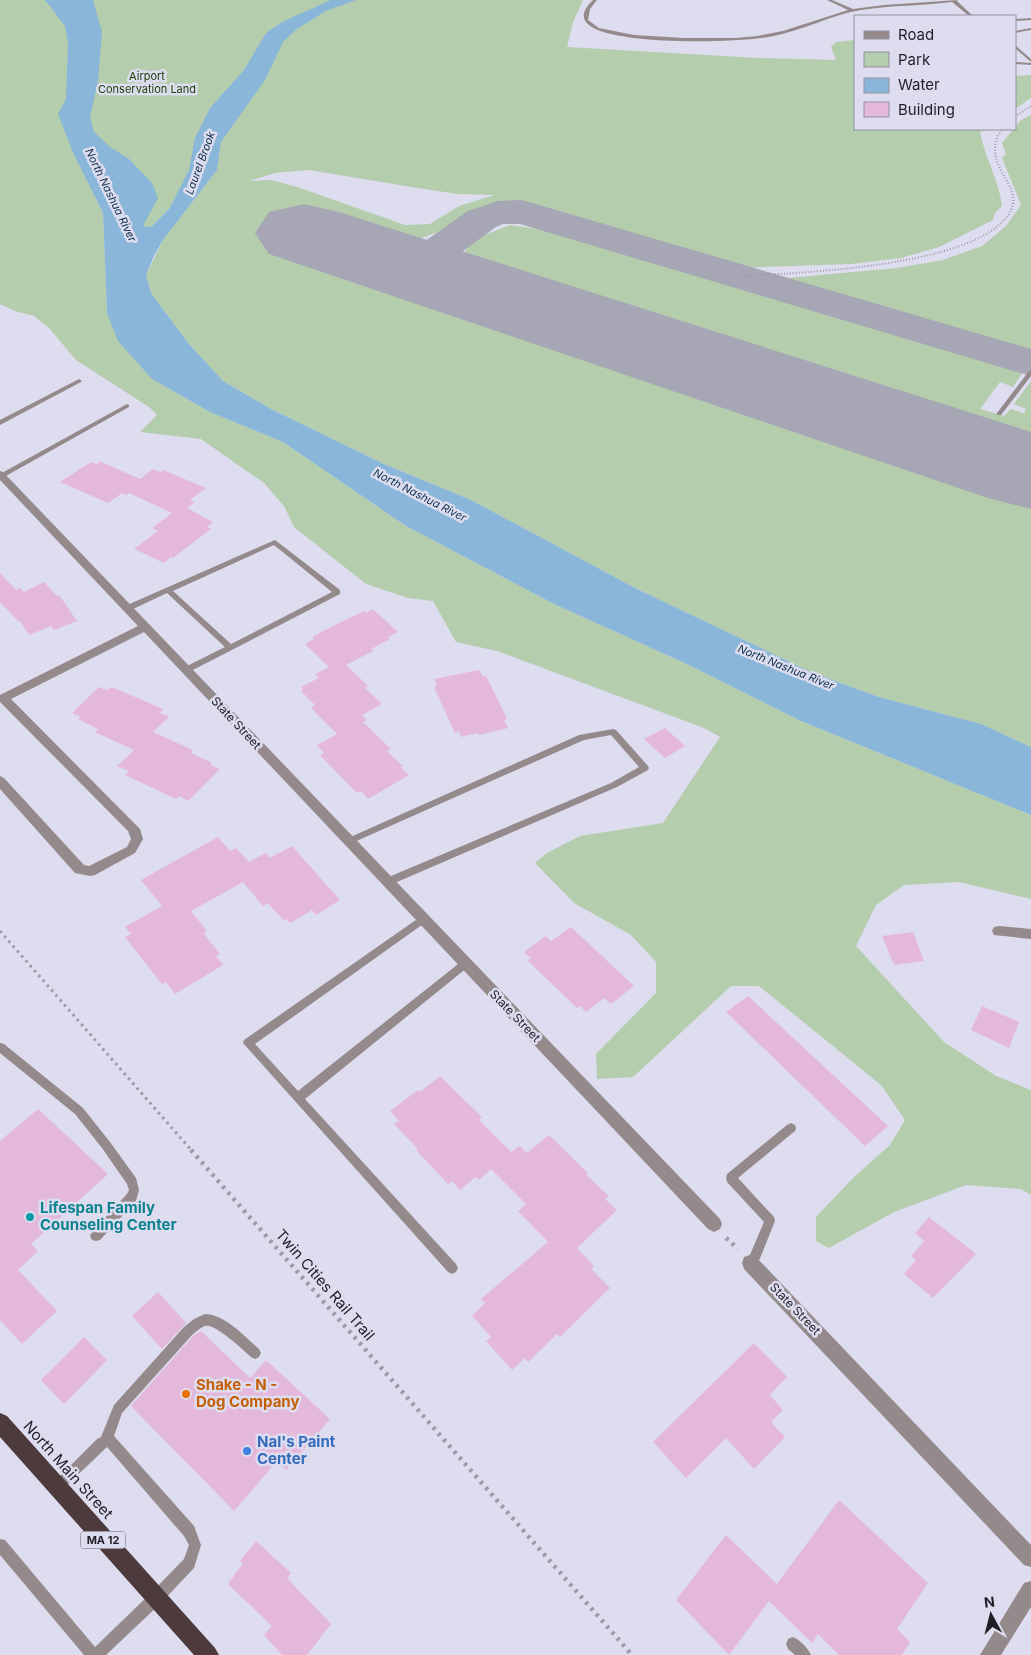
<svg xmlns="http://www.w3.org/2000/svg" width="1031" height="1655" font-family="Inter,sans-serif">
<rect width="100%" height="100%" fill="#dedcef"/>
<path fill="#b4cdac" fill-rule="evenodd" d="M 0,0 L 583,0 L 573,22 L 567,47 L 759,58 L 836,60 L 831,47 L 836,42 L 855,40 L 855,129 L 988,129 L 980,132 C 985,158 999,180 1002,206 L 995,213 L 993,220 L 939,247 L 901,258 L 851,264 L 736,268 L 536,208 L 515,206 L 483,211 L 443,230 L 403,245 L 322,219 L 282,246 L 1031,498 L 1031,747 L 981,724 L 879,697 L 813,673 L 637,589 L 471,500 L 384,464 L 271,409 L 223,381 L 189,344 L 151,293 L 146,275 L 163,240 L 217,170 L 193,152 L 190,170 L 169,209 L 151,227 L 143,227 L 73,152 L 103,213 L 107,313 L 152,379 L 210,412 L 283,442 L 406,526 L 552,603 L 691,666 L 801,721 L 1031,815 L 1031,899 L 959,882 L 904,885 L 876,905 L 856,946 L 944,1042 L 996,1076 L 1031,1090 L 1031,1195 L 1021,1189 L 966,1185 L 894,1212 L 829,1248 L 816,1241 L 816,1217 L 853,1178 L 890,1145 L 905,1120 L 881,1085 L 759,986 L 731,986 L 633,1077 L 597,1079 L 596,1054 L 656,993 L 656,962 L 631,935 L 574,903 L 535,863 L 547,853 L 580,836 L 663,823 L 720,737 L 704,728 L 497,651 L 456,642 L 433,601 L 408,598 L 366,584 L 294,527 L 284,506 L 264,483 L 201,439 L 140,432 L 157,415 L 149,407 L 76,360 L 49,328 L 34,316 L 15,311 L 0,304 ZM 309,170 L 424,189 L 458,194 L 495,195 L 459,206 L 430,224 L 405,225 L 300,188 L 272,180 L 249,181 L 275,173 Z
M 1031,75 L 1031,98 L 1015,109 L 1015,76 Z
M 1031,115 L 1031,355 L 777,279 L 897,268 L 943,260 L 982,246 L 1006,226 L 1021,205 L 1002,158 L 1006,154 L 1002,143 L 1021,120 Z
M 510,225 L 559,232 L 670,262 L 1025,369 L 1013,387 L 1000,382 L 980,409 L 1004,416 L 1011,409 L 1024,413 L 1026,409 L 1014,404 L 1031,381 L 1031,447 L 458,263 L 472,240 Z"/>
<path fill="#8ab7d9" d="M 45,0 L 93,0 L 102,32 L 98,81 L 90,117 L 94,132 L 110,147 L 128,158 L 152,183 L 158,198 L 143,226 L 151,227 L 169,209 L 189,170 L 195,138 L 210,108 L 244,70 L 266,33 L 284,21 L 331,0 L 356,0 L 326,11 L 297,29 L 283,42 L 265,80 L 221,142 L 217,170 L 163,240 L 154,256 L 146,275 L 151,293 L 189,344 L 223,381 L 271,409 L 384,464 L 471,500 L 637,589 L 813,673 L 879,697 L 981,724 L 1031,747 L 1031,815 L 801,721 L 691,666 L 552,603 L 406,526 L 283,442 L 210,412 L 152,379 L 118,341 L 107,313 L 103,213 L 74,155 L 58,114 L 66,99 L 68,42 L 65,26 Z"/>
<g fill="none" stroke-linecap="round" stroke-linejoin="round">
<path fill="#a7a6b5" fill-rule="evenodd" d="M 522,200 L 1031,349 L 1031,376 L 520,224 L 503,224 L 496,227 L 426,278 L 412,281 L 398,278 L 392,269 L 398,260 L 468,211 L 498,201 Z"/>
<path fill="#a7a6b5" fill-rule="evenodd" d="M 304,204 L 339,212 L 1031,432 L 1031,509 L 988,498 L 269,254 L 255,233 L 269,212 Z"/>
</g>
<path fill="#e4b8db" d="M 99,461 L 140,479 L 153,469 L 160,472 L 163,470 L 206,488 L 190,500 L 195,502 L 187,508 L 213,522 L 207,527 L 211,529 L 173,558 L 171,557 L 164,563 L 134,549 L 158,531 L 152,528 L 172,513 L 129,493 L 127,495 L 122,493 L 108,503 L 60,482 L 91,462 L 98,465 Z
M 0,573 L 16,590 L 20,588 L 24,592 L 44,582 L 57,596 L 59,595 L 77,621 L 54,630 L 51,626 L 29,635 L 20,621 L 18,621 L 0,602 Z
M 373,609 L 398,632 L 388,637 L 390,639 L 371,649 L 373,651 L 346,665 L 368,686 L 365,688 L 382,704 L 362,715 L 367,720 L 363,722 L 391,749 L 387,751 L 403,766 L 400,767 L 409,775 L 368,799 L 361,791 L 357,793 L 320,755 L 324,753 L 317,745 L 337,734 L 311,708 L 315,705 L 301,691 L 303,689 L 301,687 L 319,678 L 315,674 L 329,667 L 305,644 L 314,639 L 312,637 L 333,626 L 364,611 L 366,613 Z
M 479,670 L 483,677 L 486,676 L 495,694 L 507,719 L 504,720 L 508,728 L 479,735 L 477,733 L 461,737 L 459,731 L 455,733 L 434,687 L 437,686 L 434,679 Z
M 99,687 L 107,690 L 112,687 L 163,709 L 160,713 L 169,717 L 153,732 L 193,750 L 191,753 L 212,763 L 210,765 L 220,769 L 188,801 L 179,796 L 176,799 L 125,775 L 129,771 L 117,766 L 134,750 L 95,732 L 98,729 L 78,719 L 81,717 L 72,713 Z
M 665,728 L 685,746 L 665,758 L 644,739 Z
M 218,837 L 230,851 L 236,848 L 249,862 L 266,853 L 270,858 L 292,846 L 340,900 L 316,915 L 312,910 L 290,923 L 287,919 L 284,921 L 268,903 L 263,906 L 243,882 L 191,911 L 207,931 L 204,934 L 220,954 L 216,956 L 223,965 L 175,994 L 166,982 L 162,984 L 125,937 L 131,934 L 125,927 L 162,906 L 141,880 Z
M 571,927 L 634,986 L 611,1004 L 604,998 L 586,1012 L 580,1006 L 577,1008 L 527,960 L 531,958 L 524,952 L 546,936 L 551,941 Z
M 913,932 L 924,961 L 894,965 L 882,936 Z
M 748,996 L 888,1126 L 865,1146 L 726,1012 Z
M 982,1006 L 1019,1022 L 1009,1048 L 971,1030 Z
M 440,1076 L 482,1117 L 479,1120 L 511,1152 L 520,1146 L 527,1153 L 549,1135 L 588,1173 L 586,1175 L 609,1196 L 605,1199 L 617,1210 L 577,1248 L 594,1266 L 591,1269 L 610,1288 L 560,1337 L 557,1334 L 528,1362 L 525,1358 L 512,1370 L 486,1341 L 491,1337 L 472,1316 L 485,1303 L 481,1299 L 548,1242 L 518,1211 L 526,1204 L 491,1169 L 479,1180 L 475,1177 L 460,1190 L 452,1181 L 448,1184 L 416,1150 L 418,1149 L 394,1124 L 399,1121 L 390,1111 L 418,1090 L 420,1092 Z
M 38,1109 L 108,1174 L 31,1244 L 38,1251 L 18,1270 L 57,1311 L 22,1344 L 0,1320 L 0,1141 Z
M 929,1217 L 976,1254 L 933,1298 L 904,1274 L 916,1260 L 911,1256 L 924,1241 L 915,1233 Z
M 158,1292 L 186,1323 L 162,1349 L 132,1316 Z
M 201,1331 L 250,1378 L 266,1360 L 330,1419 L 286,1470 L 277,1461 L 234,1511 L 131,1406 L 193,1336 Z
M 84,1337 L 107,1360 L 64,1404 L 41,1380 Z
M 754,1343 L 787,1377 L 770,1395 L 783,1410 L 771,1422 L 785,1437 L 754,1469 L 726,1438 L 686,1478 L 653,1442 Z
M 839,1500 L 928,1583 L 897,1629 L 910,1642 L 902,1655 L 839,1655 L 818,1634 L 812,1643 L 769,1601 L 729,1655 L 676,1600 L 726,1535 L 777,1584 Z
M 256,1541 L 291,1573 L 287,1578 L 331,1624 L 307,1655 L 282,1655 L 264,1635 L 272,1626 L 228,1584 L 243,1563 L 240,1561 Z"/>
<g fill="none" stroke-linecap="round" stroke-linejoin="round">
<path stroke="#9c9aa9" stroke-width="2" stroke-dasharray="1 2" stroke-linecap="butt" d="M 1015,117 L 1031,106
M 739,276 C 797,273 984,267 1011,210 C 1024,184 978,164 1002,129"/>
<path stroke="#9c9aa9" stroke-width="3" stroke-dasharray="2.5 4" stroke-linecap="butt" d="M 0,931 L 192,1151"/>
<path stroke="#9c9aa9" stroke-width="4.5" stroke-dasharray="3 5" stroke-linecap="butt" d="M 191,1150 L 632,1655
M 726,1238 L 738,1249"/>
<path fill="#948a8b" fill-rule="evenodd" d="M 593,0 L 597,0 L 590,9 L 588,20 L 599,28 L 634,35 L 684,38 L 735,38 L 757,36 L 783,31 L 848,10 L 827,0 L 832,0 L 853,9 L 884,5 L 958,0 L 957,1 L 973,16 L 969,16 L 952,2 C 922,6 892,5 861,10 C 831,15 804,30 774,36 C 741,43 614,46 589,25 C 579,17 585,8 593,0 Z
M 1031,18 L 1031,20 L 1015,21 L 1015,19 Z
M 1031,28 L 1031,30 L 1015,33 L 1015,31 Z
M 1015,45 L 1031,59 L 1031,62 L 1015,48 Z
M 1015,62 L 1031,63 L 1031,65 L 1015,64 Z
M 1031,370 L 1031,376 L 1001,415 L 997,415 L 997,413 L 1029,371 Z
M 79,379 L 82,381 L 81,382 L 0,425 L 0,420 Z
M 127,404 L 129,405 L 129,407 L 4,477 L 0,478 L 0,474 Z
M 275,540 L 340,590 L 340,594 L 189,672 L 183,672 L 182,670 L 183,668 L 225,647 L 167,593 L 131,610 L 125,610 L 124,608 L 125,606 ZM 274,545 L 332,592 L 231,644 L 173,591 Z
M 613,729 L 616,730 L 648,766 L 649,768 L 648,770 L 617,787 L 390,885 L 384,885 L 382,882 L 384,879 L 611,783 L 639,767 L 611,735 L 584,740 L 352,843 L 346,843 L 345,841 L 346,839 L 579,735 Z
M 423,915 L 426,916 L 428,919 L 426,922 L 255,1044 L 298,1091 L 462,961 L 465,960 L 468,961 L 470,964 L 468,967 L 305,1099 L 456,1264 L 458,1268 L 456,1272 L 452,1274 L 448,1272 L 243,1043 L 244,1040 Z
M 0,1043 L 4,1044 L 83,1108 L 110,1142 L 136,1178 L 139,1190 L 136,1201 L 100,1240 L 96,1241 L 92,1240 L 90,1236 L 92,1232 L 127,1194 L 129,1190 L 127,1184 L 102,1148 L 75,1114 L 0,1053 Z
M 791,1123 L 795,1125 L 796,1128 L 795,1131 L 738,1178 L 774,1217 L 775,1221 L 756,1268 L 752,1270 L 748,1268 L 746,1264 L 764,1222 L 727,1182 L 726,1178 L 727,1174 L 787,1125 Z
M 205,1314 C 226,1315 244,1336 259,1349 L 261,1353 L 259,1357 L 255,1359 L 251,1357 C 243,1350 215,1323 205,1326 C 201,1327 196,1332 192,1335 L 122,1413 L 114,1436 L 194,1526 L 201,1545 L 194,1568 L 161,1603 L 106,1655 L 84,1655 L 0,1555 L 0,1539 L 5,1540 L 95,1647 L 151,1593 L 184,1559 L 189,1545 L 184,1536 L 107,1447 L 61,1491 L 57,1493 L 53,1491 L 51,1487 L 53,1483 L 97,1439 L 101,1437 L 114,1405 L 184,1327 L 194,1319 Z
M 793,1637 C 800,1640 808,1648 811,1655 L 795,1655 L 788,1649 L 786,1644 L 788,1639 Z"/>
<path fill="#948a8b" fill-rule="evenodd" d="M 0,471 L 3,472 L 720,1219 L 722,1224 L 720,1229 L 714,1232 L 708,1229 L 144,632 L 11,699 L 140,829 L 143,839 L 135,853 L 95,875 L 90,876 L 75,873 L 0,789 L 0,776 L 4,778 L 84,865 L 89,866 L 127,847 L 131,839 L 128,831 L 0,702 L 0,695 L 138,626 L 0,480 Z
M 999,926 L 1031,929 L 1031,939 L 994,935 L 992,931 L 994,927 Z
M 750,1255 L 756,1257 L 1031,1545 L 1031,1567 L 1024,1565 L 744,1269 L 742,1263 L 744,1257 Z
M 1031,1581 L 1031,1607 L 1001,1655 L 980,1655 L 1024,1583 Z"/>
<path fill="#4c3a3c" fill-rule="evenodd" d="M 0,1413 L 7,1416 L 215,1648 L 219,1655 L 194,1655 L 0,1437 Z"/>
</g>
<circle fill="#0f9aa8" stroke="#dedcef" stroke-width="2" cx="30" cy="1217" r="5"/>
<circle fill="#e8710a" stroke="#dedcef" stroke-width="2" cx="186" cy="1394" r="5"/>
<circle fill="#3f7fe0" stroke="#dedcef" stroke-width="2" cx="247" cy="1451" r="5"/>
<g text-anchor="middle" stroke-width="5" stroke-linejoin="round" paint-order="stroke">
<g font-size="11" fill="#163f02" stroke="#dedcef">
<text x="147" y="80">Airport<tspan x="147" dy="13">Conservation Land</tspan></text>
</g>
<g font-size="11" font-style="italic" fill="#092e46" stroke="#dedcef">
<text transform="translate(200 163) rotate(-70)" y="4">Laurel Brook</text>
<text transform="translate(111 195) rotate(64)" y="4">North Nashua River</text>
<text transform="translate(420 495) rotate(27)" y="4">North Nashua River</text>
<text transform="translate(786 667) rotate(22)" y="4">North Nashua River</text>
</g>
<rect fill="#dedcef" stroke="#585862" stroke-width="1" x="80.5" y="1531.5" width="45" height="17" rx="4"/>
<g font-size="11" font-weight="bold" fill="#1f1f26">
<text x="103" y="1544">MA 12</text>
</g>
<g font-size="12" fill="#1f1f26" stroke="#dedcef">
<text transform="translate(236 723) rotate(47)" y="4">State Street</text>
<text transform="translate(515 1016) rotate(46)" y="4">State Street</text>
<text transform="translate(795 1309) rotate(46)" y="4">State Street</text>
</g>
<g font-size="15" font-weight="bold" fill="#0d838f" stroke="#dedcef" text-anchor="start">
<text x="40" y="1213">Lifespan Family<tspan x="40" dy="17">Counseling Center</tspan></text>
</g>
<g font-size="15" fill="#1f1f26" stroke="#dedcef">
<text transform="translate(325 1285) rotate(49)" y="5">Twin Cities Rail Trail</text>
<text transform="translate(68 1470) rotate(48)" y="5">North Main Street</text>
</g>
<g font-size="15" font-weight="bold" fill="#c56008" stroke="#dedcef" text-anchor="start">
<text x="196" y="1390">Shake - N -<tspan x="196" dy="17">Dog Company</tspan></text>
</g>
<g font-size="15" font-weight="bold" fill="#366cbe" stroke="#dedcef" text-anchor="start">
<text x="257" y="1447">Nal's Paint<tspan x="257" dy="17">Center</tspan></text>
</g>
</g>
<rect x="854" y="15" width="162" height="115" fill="#dedcef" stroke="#92909f"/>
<rect x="864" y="31" width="25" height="8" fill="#948a8b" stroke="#92909f"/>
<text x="898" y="40" font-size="15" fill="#1f1f26">Road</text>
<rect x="864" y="52" width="25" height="15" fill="#b4cdac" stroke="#92909f"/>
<text x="898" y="65" font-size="15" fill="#1f1f26">Park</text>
<rect x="864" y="78" width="25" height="15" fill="#8ab7d9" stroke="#92909f"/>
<text x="898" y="90" font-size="15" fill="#1f1f26">Water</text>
<rect x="864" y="102" width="25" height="15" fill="#e4b8db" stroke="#92909f"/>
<text x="898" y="115" font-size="15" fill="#1f1f26">Building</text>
<g transform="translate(991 1615) rotate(353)" stroke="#dedcef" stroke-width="4" paint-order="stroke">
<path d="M0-4L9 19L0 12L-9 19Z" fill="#1f1f26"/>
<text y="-8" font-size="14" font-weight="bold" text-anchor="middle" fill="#1f1f26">N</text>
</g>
</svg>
